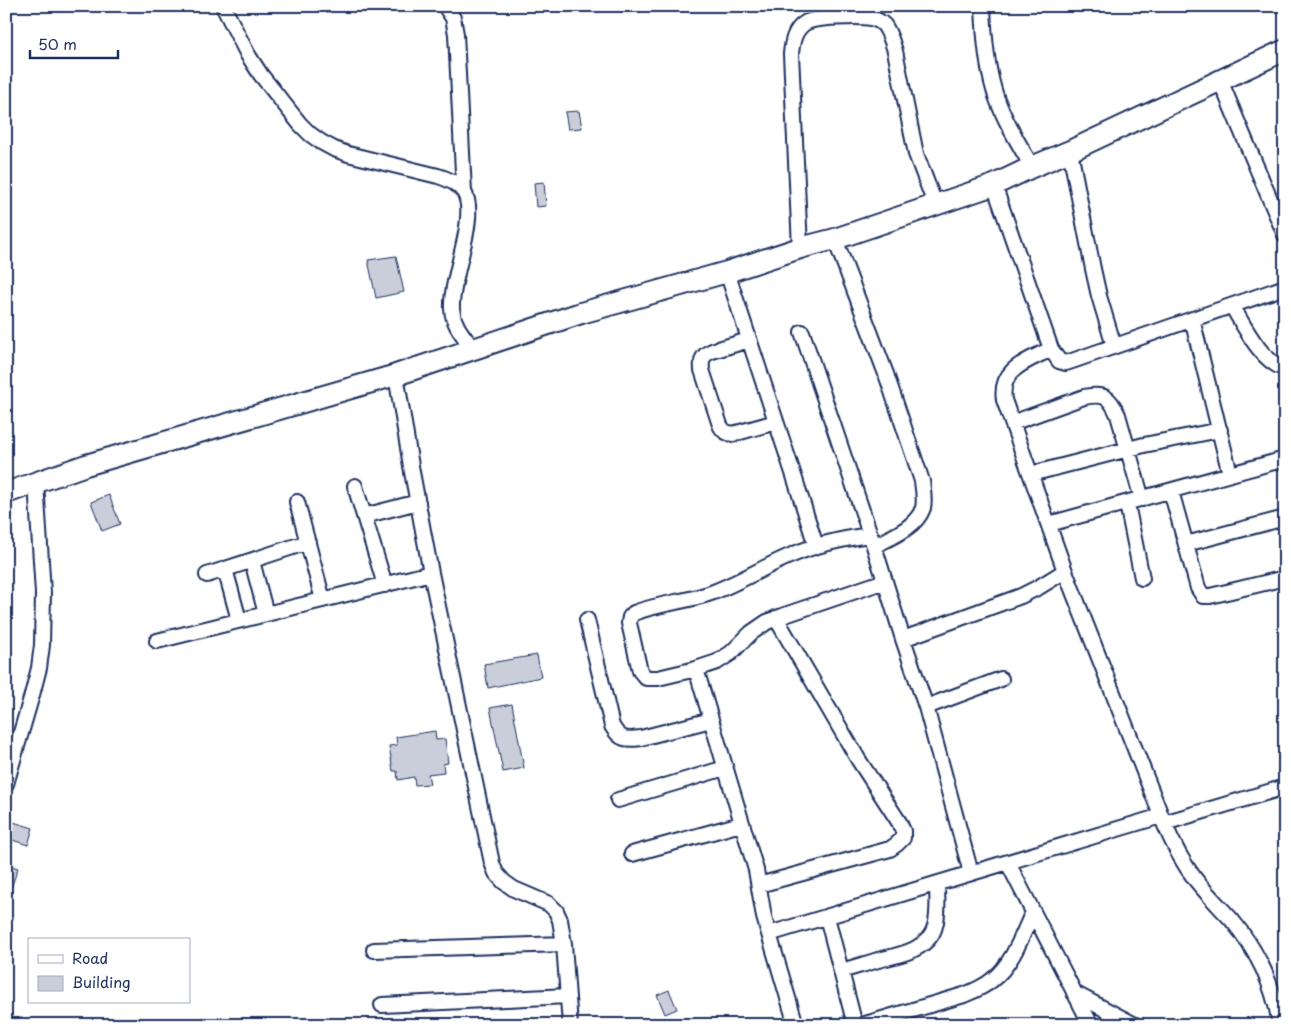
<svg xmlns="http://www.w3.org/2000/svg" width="1291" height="1031" font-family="'Playpen Sans',sans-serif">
<rect width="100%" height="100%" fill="#fff"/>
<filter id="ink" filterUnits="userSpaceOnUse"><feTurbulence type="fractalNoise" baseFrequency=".02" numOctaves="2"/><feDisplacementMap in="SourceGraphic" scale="10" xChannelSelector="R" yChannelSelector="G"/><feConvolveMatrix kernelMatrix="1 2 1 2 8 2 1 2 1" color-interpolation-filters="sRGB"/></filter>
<g filter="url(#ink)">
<path fill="#caceda" stroke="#1b2f5e" d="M 579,111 L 582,128 L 568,129 L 565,112 Z
M 544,182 L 546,206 L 536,207 L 534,183 Z
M 396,256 L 404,292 L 376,298 L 368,260 Z
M 109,495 L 120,524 L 102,531 L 91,502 Z
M 537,655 L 541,677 L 488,688 L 484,664 Z
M 512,704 L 524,768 L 503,772 L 490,708 Z
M 435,731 L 436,740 L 445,739 L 448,763 L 443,764 L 444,772 L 428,774 L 430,784 L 415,785 L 414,777 L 398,780 L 397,771 L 393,771 L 389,746 L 397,745 L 396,737 Z
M 10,821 L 33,828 L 28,845 L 6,838 L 6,834 Z
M 6,864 L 18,868 L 8,897 L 6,897 Z
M 669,990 L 677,1009 L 665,1014 L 657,995 Z"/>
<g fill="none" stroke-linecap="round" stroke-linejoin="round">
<defs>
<path id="street" d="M 223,6 L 248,55 L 261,75 L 300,124 L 310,134 L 321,142 L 334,149 L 348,154 L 438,176 C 448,179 458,183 464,192 C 479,217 450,278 452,309 C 453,325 464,336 473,349
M 445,6 L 453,18 L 456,34 L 464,192
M 983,6 C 984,34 986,63 994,90 C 1002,117 1018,142 1032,167
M 1220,80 L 1285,235
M 1070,151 L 1093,269 L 1099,296 L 1114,346
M 994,185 L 1051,349 L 1059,361 L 1066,363 L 1075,360 L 1285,287
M 835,239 L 886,374 L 922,481 C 923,490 925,499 923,508 C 916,528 891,537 874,546
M 800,248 L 791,54 C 792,43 794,30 805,23 C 814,17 859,16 871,18 C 875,19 881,22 884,25 C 890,33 892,42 895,51 L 916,154 L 935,204
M 727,272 L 794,476 L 816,546
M 1232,306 C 1243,324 1263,365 1285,368
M 1192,319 L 1230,474
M 802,332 L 874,546 L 903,639 L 926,707 L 971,873
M 749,340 L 712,351 C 702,355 701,360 702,370 L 720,425 C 723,431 726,433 733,434 L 776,422
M 1051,349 C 1028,361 999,368 1004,400 L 1065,571 L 1164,823 C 1172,842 1182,862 1195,879 C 1206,893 1219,906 1231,919 C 1257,950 1274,985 1280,1025
M 396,375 L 412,472 L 431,573 L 492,863 L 496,873 L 504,882 L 514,889 L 549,904 L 556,911 L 560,920 L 564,944 L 570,1025
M 1012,423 L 1084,397 C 1105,393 1110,397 1118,415 L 1142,499
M 1031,474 L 1144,445 L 1220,430
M 355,486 L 385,585
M 1171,491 L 1198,588 L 1203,596 L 1210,596 L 1285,578
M 297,502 L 323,600
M 1127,504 L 1142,578
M 364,516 L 418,502
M 1049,524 L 1285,459
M 869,535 C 842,539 817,544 792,555 C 763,567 737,584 708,594 C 684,602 657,604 634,613 L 630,617 L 629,623 L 640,671 L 646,678 L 658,678 L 696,669 L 717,662 L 731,653 L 751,633 L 767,622 L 785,615 L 885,581
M 1186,544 L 1285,518
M 252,561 L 266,614
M 225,569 L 239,620
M 207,575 L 308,542
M 587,620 L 612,726 C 620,740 626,740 641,738 L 711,720
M 903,639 L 1021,596 L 1039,587 L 1065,571
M 157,641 L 431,573
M 696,669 L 756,870 L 764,917 L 796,1025
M 926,707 L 1001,679
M 6,784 L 32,695 L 39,668 L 42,645 L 43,593 L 36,482
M 618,800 L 725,768
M 1164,823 L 1285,787
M 632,854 L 741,824
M 1008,863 L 1091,1025
M 759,885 L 890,849 L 897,844 L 903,838 L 903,831 L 899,822 L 858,759 L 776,618
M 827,917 L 855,1025
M 769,934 L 1161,816
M 374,950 L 564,944
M 841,971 C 854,967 866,964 878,960 C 899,955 929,950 935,926 C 939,913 937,897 937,884
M 1074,993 L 1135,1025
M 382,1005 L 568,996
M 862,1025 L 964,995 C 974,991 984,987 992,980 C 1013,964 1022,935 1033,912"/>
<path id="secondary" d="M 6,493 L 86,465 L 396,375 L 581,313 L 727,272 L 800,248 L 835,239 L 994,185 L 1032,167 L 1070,151 L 1285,50"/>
</defs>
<use href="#street" stroke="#1b2f5e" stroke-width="18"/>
<use href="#secondary" stroke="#1b2f5e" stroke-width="24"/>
<use href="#street" stroke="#fff" stroke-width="14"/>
<use href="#secondary" stroke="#fff" stroke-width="20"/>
</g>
</g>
<rect width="1291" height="1031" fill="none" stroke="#fff" stroke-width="25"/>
<rect x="12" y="12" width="1266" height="1006" fill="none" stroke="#1b2f5e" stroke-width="2" filter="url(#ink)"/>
<rect x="28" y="938" width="162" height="65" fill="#ffffff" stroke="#a4acbf"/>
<rect x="38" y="955" width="25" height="8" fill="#ffffff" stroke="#a4acbf"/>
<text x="72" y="964" font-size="15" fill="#1b2f5e">Road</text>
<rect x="38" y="976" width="25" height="15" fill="#caceda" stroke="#a4acbf"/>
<text x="72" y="988" font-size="15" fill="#1b2f5e">Building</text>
<path d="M30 50v8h88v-8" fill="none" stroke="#1b2f5e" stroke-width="2.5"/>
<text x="38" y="50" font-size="15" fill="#1b2f5e" stroke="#ffffff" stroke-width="4" paint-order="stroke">50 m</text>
</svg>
